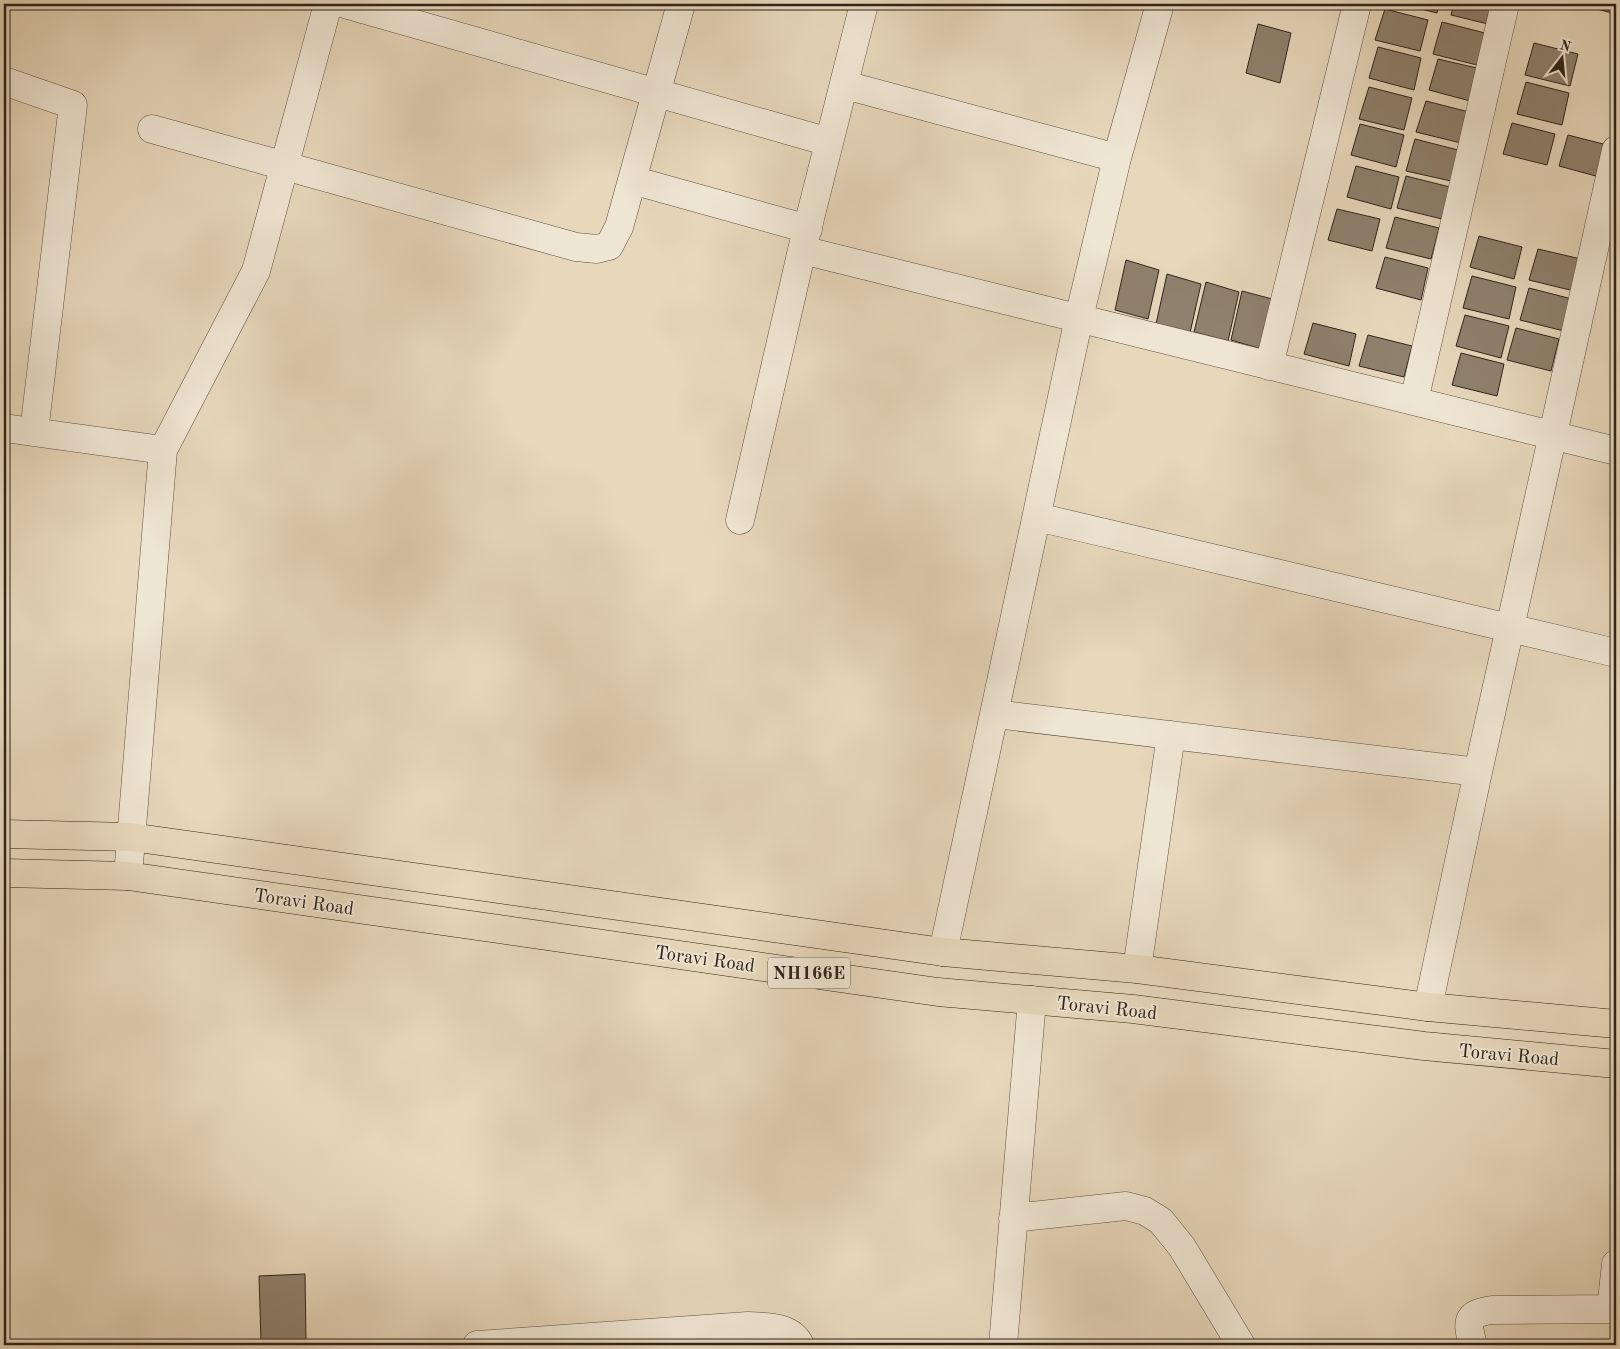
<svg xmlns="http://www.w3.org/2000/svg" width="1620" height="1349" font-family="'Old Standard TT',serif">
<rect width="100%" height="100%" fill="#e7d7bb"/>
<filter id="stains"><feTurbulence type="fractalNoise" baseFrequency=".004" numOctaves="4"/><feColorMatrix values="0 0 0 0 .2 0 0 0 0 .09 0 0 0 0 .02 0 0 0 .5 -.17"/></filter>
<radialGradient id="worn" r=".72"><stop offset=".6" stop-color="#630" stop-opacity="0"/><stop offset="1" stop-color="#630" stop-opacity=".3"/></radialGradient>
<path fill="#8f816e" stroke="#2f241b" d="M 1400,4 L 1439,4 L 1437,13 Z
M 1454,4 L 1501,4 L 1496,26 L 1451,15 Z
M 1595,4 L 1616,4 L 1616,14 L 1593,8 Z
M 1385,9 L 1428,20 L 1420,51 L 1375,40 Z
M 1442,22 L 1485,33 L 1477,65 L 1433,54 Z
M 1258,24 L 1291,33 L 1280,83 L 1246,73 Z
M 1534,43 L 1578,54 L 1570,86 L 1525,75 Z
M 1378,47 L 1421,58 L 1414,90 L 1369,78 Z
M 1438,59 L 1481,69 L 1474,102 L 1429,90 Z
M 1526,82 L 1569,93 L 1562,125 L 1517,114 Z
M 1369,87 L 1412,98 L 1404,130 L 1359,119 Z
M 1426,101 L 1469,112 L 1461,143 L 1416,132 Z
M 1512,123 L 1555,134 L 1547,165 L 1503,154 Z
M 1360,124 L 1404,135 L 1396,167 L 1351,155 Z
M 1568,135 L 1611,146 L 1603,178 L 1559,166 Z
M 1415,139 L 1458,150 L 1451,181 L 1406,171 Z
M 1356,166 L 1399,177 L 1391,209 L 1347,197 Z
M 1406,176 L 1450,187 L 1442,219 L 1397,208 Z
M 1337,209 L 1380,219 L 1372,251 L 1328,240 Z
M 1395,217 L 1439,228 L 1431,259 L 1386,248 Z
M 1479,236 L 1522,247 L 1514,279 L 1470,267 Z
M 1538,249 L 1581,259 L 1574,291 L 1529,280 Z
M 1385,257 L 1428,268 L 1421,300 L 1376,288 Z
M 1126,260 L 1159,270 L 1148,319 L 1115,310 Z
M 1167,274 L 1201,284 L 1190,333 L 1156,324 Z
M 1472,276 L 1516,287 L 1509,319 L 1463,308 Z
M 1206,282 L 1239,292 L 1228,341 L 1194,332 Z
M 1529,288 L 1572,299 L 1564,331 L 1520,320 Z
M 1242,291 L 1276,300 L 1265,350 L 1231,340 Z
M 1465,315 L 1509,326 L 1501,358 L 1456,346 Z
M 1313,323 L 1356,334 L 1349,366 L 1304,354 Z
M 1516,328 L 1559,339 L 1551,371 L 1507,360 Z
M 1368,335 L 1412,346 L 1404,377 L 1359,366 Z
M 1461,353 L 1504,364 L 1497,396 L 1452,385 Z
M 305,1274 L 306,1342 L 261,1342 L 259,1276 Z"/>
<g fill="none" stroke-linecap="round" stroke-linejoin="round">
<defs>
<path id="minor" d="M 345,4 L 829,142
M 864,4 L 802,250 L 1616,451
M 4,81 L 73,105 L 34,432
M 845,85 L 1117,158
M 152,129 L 576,247 L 597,249 L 609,246 L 619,227 L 681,4
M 632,180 L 808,229
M 1269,366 L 1357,4
M 1414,401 L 1505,4
M 4,428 L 163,450
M 1037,517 L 1616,653
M 740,520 L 802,250
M 995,714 L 1478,772
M 128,876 L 163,450 L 256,271 L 328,4
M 943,952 L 1079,318 L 1117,158 L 1160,4
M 1137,969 L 1171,735
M 1428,1007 L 1478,772 L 1616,150
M 1013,1218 L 1126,1206 L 1145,1211 L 1161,1221 L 1182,1247 L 1241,1345
M 1616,1264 L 1611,1309 L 1616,1309
M 477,1345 L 748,1326 C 768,1327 791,1326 800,1345
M 1003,1345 L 1032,1000
M 1473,1345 C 1467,1322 1465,1314 1492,1310 L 1611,1309"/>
<path id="highway" d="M 4,834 L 131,837 L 943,952 L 1137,969 L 1428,1007 L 1616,1024
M 4,873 L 128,876 L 938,992 L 1133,1009 L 1424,1046 L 1616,1064"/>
</defs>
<use href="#minor" stroke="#5d5143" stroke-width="29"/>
<use href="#highway" stroke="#2f241b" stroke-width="29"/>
<use href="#minor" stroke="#efe5d3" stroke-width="28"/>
<use href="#highway" stroke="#e7d7bb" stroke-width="28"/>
</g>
<g text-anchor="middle" stroke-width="4" stroke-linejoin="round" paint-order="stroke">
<rect fill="#efe5d3" stroke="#695e52" stroke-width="1" x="768" y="957.5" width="82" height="31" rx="4"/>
<g font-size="18" font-weight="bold" fill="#2f241b">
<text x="809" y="979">NH166E</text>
</g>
<g font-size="19" fill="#2f241b" stroke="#efe5d3">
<text transform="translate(304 901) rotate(8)" y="7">Toravi Road</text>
<text transform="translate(705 958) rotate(8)" y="7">Toravi Road</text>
<text transform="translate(1107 1007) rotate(6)" y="7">Toravi Road</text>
<text transform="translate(1509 1054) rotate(5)" y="7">Toravi Road</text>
</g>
</g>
<rect width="1620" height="1349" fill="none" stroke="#e7d7bb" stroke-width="20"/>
<rect x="5" y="5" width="1610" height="1339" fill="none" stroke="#2f241b" stroke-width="2.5"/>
<rect x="10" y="10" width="1600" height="1329" fill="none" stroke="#2f241b"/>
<g transform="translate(1562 58) rotate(16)" stroke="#efe5d3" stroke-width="4" paint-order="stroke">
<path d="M0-4L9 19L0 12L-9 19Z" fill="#2f241b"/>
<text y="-8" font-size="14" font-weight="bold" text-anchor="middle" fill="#2f241b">N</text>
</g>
<rect width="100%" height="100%" filter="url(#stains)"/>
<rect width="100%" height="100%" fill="url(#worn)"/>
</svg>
